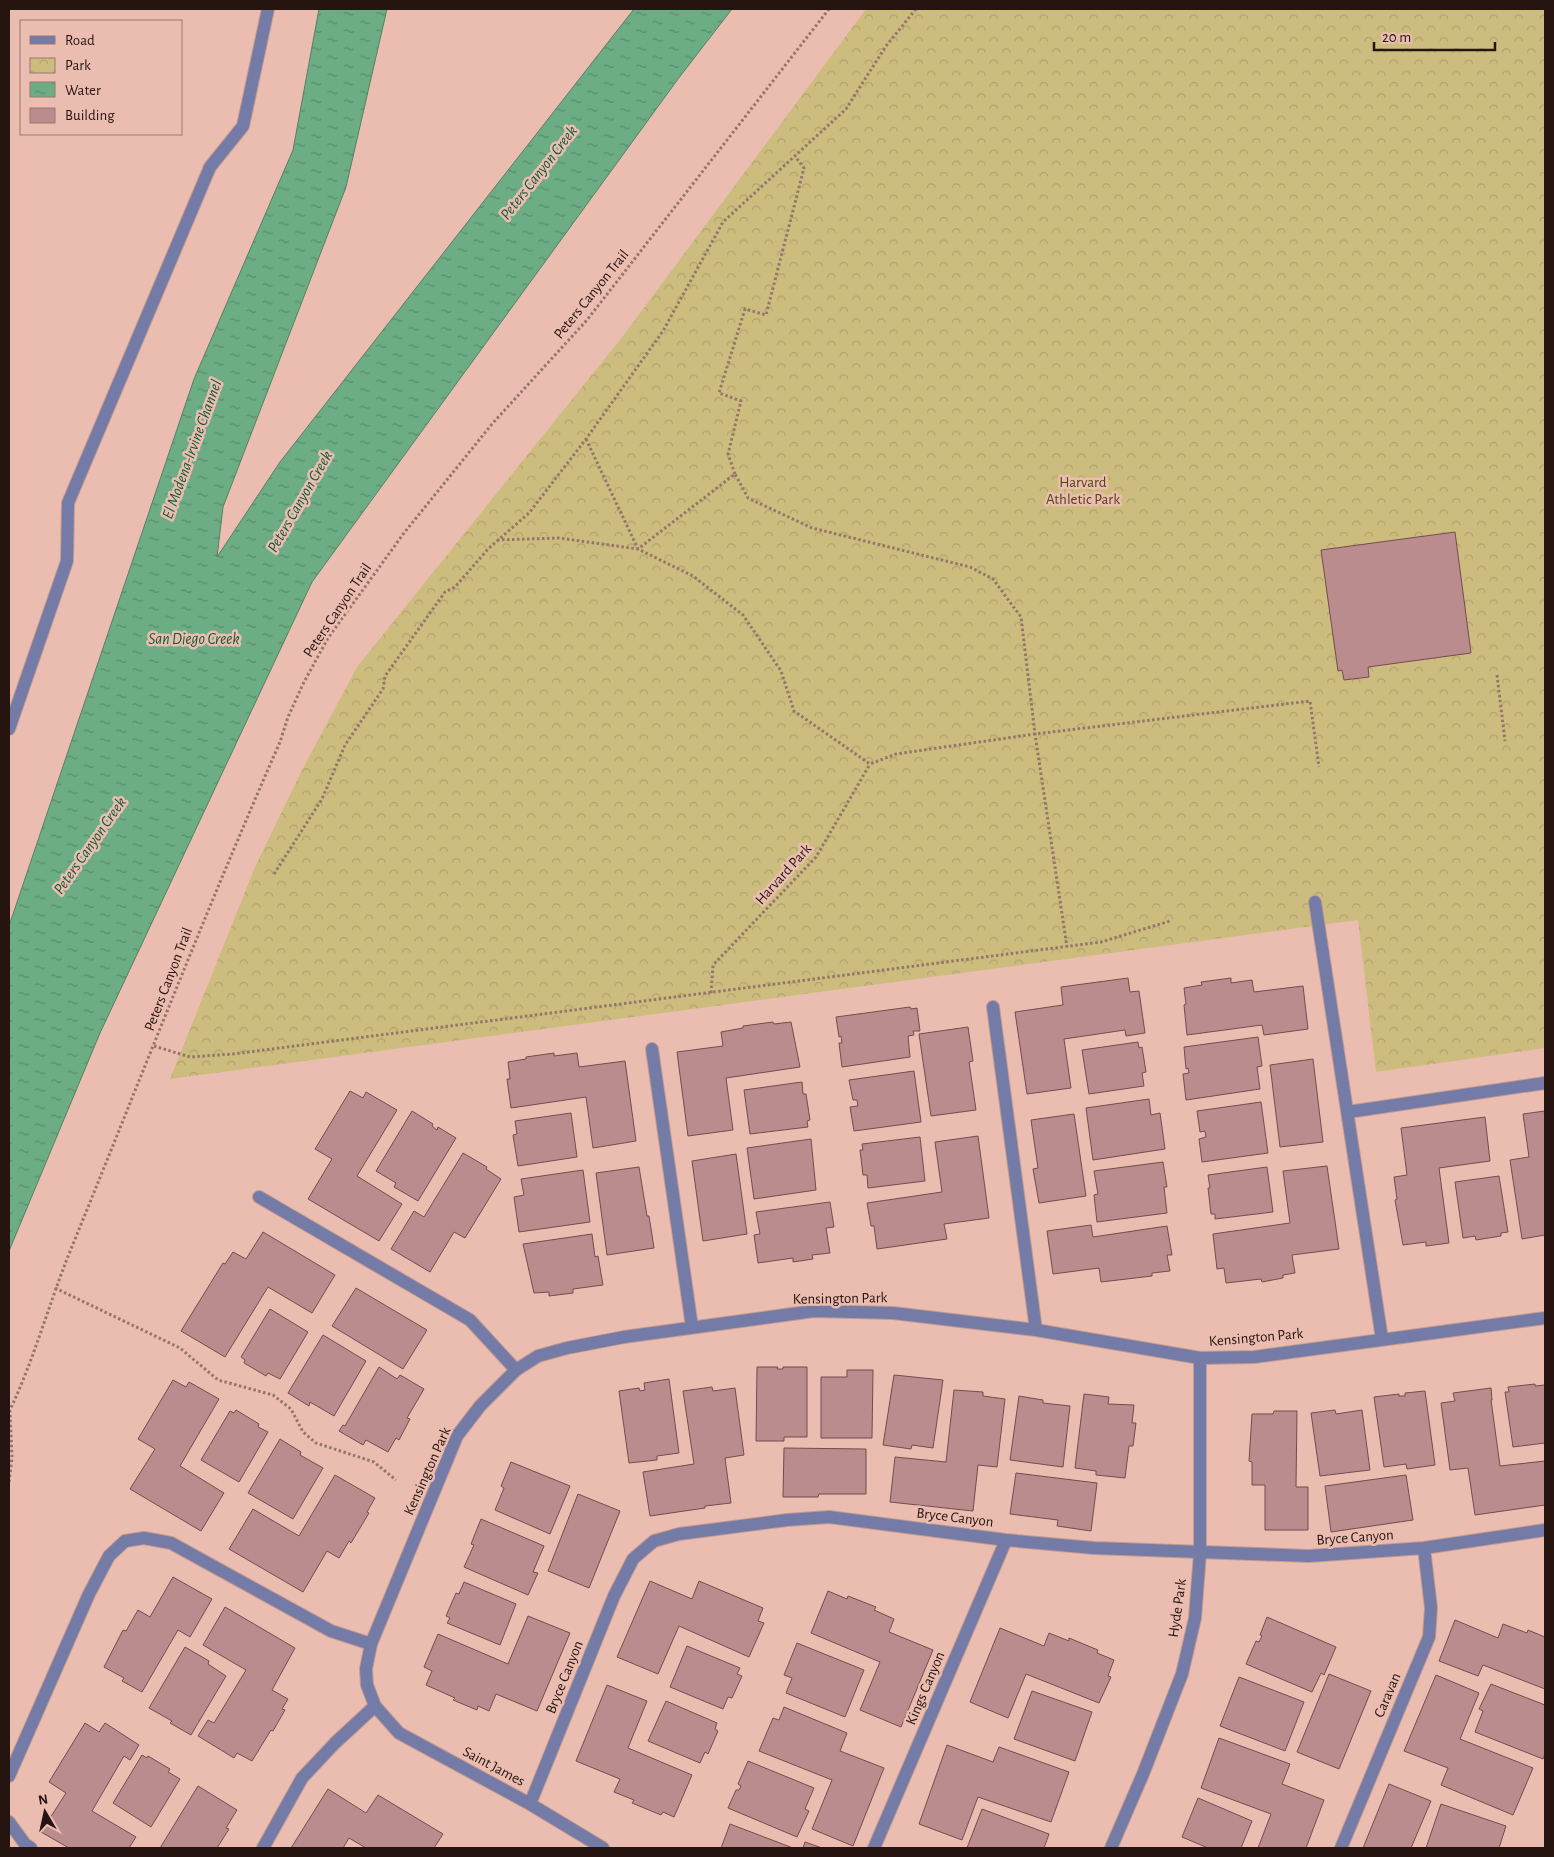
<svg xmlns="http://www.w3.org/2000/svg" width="1554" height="1857" font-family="'Alegreya Sans',sans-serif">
<defs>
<pattern id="park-crowns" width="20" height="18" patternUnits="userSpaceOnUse" patternTransform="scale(1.25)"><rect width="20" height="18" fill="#ccbd7f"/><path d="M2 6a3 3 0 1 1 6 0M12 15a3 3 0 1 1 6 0" fill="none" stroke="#afa26d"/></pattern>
<pattern id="water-ripples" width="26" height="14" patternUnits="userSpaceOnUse" patternTransform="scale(1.25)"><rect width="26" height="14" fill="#6cad85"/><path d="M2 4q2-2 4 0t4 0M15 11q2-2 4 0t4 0" fill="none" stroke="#598c6b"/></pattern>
</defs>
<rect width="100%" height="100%" fill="#ebbdb0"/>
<path fill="url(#park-crowns)" d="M 866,9 L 1545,9 L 1545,1048 L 1376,1072 L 1358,920 L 170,1079 L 255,867 L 301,772 L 357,667 L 623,336 Z"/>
<path fill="url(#water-ripples)" stroke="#577f62" d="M 319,9 L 387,9 L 346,187 L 223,507 L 217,557 L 280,462 L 634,9 L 732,9 L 678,79 L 312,582 L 100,1033 L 9,1251 L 9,926 L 194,379 L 293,150 Z"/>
<path fill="#ba8c8e" stroke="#754b4d" d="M 1455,532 L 1471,653 L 1368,667 L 1369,677 L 1344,680 L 1342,670 L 1338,671 L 1321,550 Z
M 1128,978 L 1130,992 L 1139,991 L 1145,1033 L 1126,1036 L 1125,1030 L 1064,1039 L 1071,1088 L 1027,1094 L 1015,1012 L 1063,1005 L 1061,987 Z
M 1231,978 L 1231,983 L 1252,980 L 1254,992 L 1303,986 L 1308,1029 L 1264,1035 L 1262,1025 L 1187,1035 L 1184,1005 L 1186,1004 L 1184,988 L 1202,985 L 1201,982 Z
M 910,1007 L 911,1009 L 917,1008 L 920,1031 L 913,1031 L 914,1035 L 908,1036 L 910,1057 L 842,1067 L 839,1043 L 842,1043 L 841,1036 L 839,1037 L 836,1017 Z
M 773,1022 L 774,1024 L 791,1022 L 800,1067 L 726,1078 L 733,1130 L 688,1136 L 677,1052 L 723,1046 L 721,1032 L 743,1028 L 743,1026 Z
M 968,1027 L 973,1061 L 969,1062 L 976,1110 L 931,1116 L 919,1034 Z
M 1258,1037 L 1262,1066 L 1257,1067 L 1260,1089 L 1186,1100 L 1183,1074 L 1189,1073 L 1188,1068 L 1186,1069 L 1184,1047 Z
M 1138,1042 L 1139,1048 L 1142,1047 L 1146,1072 L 1142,1073 L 1144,1086 L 1089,1094 L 1082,1050 Z
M 554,1053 L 554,1056 L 577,1053 L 579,1067 L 625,1061 L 636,1141 L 593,1148 L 586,1097 L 511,1108 L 507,1079 L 510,1079 L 508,1062 L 526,1059 L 526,1057 Z
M 1313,1059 L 1323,1142 L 1280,1147 L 1270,1065 Z
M 914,1071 L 921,1122 L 854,1131 L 850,1107 L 858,1106 L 857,1100 L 853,1100 L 849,1080 Z
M 802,1082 L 803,1094 L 806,1094 L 810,1120 L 807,1121 L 808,1127 L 750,1134 L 744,1090 Z
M 350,1091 L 363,1098 L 366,1092 L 397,1110 L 357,1176 L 402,1204 L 379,1241 L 308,1199 L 332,1159 L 315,1149 Z
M 1149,1099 L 1151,1115 L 1160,1113 L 1165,1149 L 1093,1160 L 1086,1108 Z
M 1261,1102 L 1268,1153 L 1202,1162 L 1199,1139 L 1206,1137 L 1205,1131 L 1200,1132 L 1197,1111 Z
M 412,1111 L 433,1124 L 432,1126 L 437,1130 L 438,1127 L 456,1138 L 418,1201 L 394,1187 L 396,1183 L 376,1171 Z
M 1545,1111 L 1545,1235 L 1522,1239 L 1510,1160 L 1529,1157 L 1523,1114 Z
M 571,1113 L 577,1157 L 518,1166 L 513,1135 L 517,1134 L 515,1121 Z
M 1074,1114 L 1086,1196 L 1039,1203 L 1033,1169 L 1038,1168 L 1031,1120 Z
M 1485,1117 L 1490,1161 L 1439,1168 L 1449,1243 L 1426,1246 L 1426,1242 L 1403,1245 L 1395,1200 L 1397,1199 L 1394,1177 L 1407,1175 L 1401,1128 Z
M 978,1136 L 989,1218 L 944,1224 L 947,1239 L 877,1249 L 874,1226 L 871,1226 L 867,1203 L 942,1192 L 935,1142 Z
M 920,1137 L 925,1181 L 868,1188 L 867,1175 L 863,1175 L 860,1150 L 863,1150 L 862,1144 Z
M 811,1139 L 816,1190 L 754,1199 L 747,1148 Z
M 463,1153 L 487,1167 L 486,1169 L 501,1179 L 465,1238 L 454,1232 L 430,1272 L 391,1249 L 414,1211 L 424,1217 Z
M 736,1154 L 747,1234 L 703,1241 L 692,1161 Z
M 1163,1162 L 1167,1187 L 1164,1187 L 1167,1213 L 1097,1222 L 1094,1195 L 1098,1194 L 1094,1171 Z
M 1327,1166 L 1339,1249 L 1292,1255 L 1295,1273 L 1283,1275 L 1283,1278 L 1262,1282 L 1261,1279 L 1226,1283 L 1224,1268 L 1217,1269 L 1213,1234 L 1290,1223 L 1283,1171 Z
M 639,1167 L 647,1216 L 649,1216 L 654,1248 L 607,1255 L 596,1173 Z
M 1267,1167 L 1273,1212 L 1215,1219 L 1215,1214 L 1211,1214 L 1208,1188 L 1210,1188 L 1208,1175 Z
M 583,1170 L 590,1222 L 519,1232 L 514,1197 L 524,1195 L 521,1179 Z
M 1499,1176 L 1508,1232 L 1501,1233 L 1501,1236 L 1476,1240 L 1475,1236 L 1463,1238 L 1455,1182 Z
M 830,1202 L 834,1227 L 826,1228 L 830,1253 L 812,1255 L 813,1259 L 793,1262 L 793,1258 L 758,1263 L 754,1235 L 760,1234 L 756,1212 Z
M 1091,1225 L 1093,1237 L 1167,1226 L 1172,1255 L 1167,1255 L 1170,1271 L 1152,1273 L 1152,1276 L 1101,1282 L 1099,1268 L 1053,1274 L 1047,1231 Z
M 263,1232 L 335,1275 L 312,1313 L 268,1287 L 225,1357 L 181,1331 L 223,1263 L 225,1264 L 233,1252 L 246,1259 Z
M 592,1234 L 595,1257 L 598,1256 L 603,1285 L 573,1289 L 573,1293 L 549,1296 L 549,1292 L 534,1293 L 523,1244 Z
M 356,1288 L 427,1330 L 403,1369 L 332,1326 Z
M 270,1309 L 308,1332 L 280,1379 L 268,1373 L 266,1376 L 244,1363 L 245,1360 L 241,1357 Z
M 323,1335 L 366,1361 L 334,1416 L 310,1402 L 309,1406 L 288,1393 Z
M 379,1367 L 397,1379 L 400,1375 L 424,1389 L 407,1418 L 410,1419 L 399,1440 L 396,1438 L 388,1452 L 366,1440 L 363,1445 L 339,1431 L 343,1425 L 345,1426 Z
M 757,1367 L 778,1367 L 777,1369 L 783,1369 L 783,1367 L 807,1367 L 807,1437 L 784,1437 L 784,1441 L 756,1441 Z
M 847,1370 L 873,1370 L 872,1438 L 821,1438 L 821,1377 L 847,1377 Z
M 894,1375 L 943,1380 L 933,1448 L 912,1445 L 911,1449 L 883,1445 Z
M 669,1379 L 679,1453 L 657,1456 L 657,1460 L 629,1463 L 619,1391 L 639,1388 L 640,1391 L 645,1390 L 644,1383 Z
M 173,1380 L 186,1387 L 189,1382 L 219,1399 L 180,1466 L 224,1493 L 201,1531 L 130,1489 L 155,1449 L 138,1439 Z
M 1535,1384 L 1535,1386 L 1545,1385 L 1545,1443 L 1513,1447 L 1505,1392 L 1509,1392 L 1508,1387 Z
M 712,1387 L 713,1391 L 735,1388 L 744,1455 L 725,1458 L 731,1503 L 705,1506 L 705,1508 L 650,1516 L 643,1472 L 694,1464 L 683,1391 Z
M 1491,1388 L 1492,1400 L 1491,1400 L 1500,1466 L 1545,1461 L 1545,1505 L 1475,1515 L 1468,1468 L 1450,1470 L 1441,1403 L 1455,1401 L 1453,1393 Z
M 954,1390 L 983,1392 L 983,1396 L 1005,1399 L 997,1467 L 978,1465 L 973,1511 L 890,1502 L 895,1457 L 946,1462 Z
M 1425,1391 L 1435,1465 L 1407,1469 L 1406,1464 L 1384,1467 L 1374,1397 L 1399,1394 L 1399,1396 L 1405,1396 L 1405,1393 Z
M 1084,1394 L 1109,1397 L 1108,1404 L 1134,1405 L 1132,1423 L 1136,1423 L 1133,1446 L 1129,1446 L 1125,1478 L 1096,1475 L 1096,1471 L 1075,1468 Z
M 1019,1396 L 1043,1400 L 1043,1403 L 1070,1406 L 1063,1467 L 1010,1460 Z
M 236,1410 L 259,1424 L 258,1427 L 268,1432 L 239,1482 L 201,1460 L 230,1411 L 234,1413 Z
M 1335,1410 L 1336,1414 L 1362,1410 L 1370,1470 L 1320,1476 L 1311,1413 Z
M 1274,1411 L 1297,1411 L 1296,1487 L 1308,1487 L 1308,1530 L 1265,1530 L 1265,1485 L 1252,1485 L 1252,1462 L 1249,1461 L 1252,1414 L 1273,1414 Z
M 280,1439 L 301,1452 L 300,1455 L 323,1468 L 293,1519 L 248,1493 Z
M 784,1448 L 866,1449 L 866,1494 L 819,1494 L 818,1497 L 783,1497 Z
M 511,1462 L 570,1486 L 550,1534 L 495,1510 L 504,1488 L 501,1486 Z
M 1016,1473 L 1097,1483 L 1091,1531 L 1057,1526 L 1058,1520 L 1010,1514 Z
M 335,1475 L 375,1498 L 367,1512 L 369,1513 L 351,1543 L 349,1541 L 339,1558 L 327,1551 L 303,1592 L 229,1549 L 253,1509 L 299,1536 Z
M 1406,1475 L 1413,1520 L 1331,1532 L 1325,1486 Z
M 578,1494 L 620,1511 L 589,1588 L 548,1571 Z
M 481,1519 L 544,1546 L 533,1572 L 538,1573 L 528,1595 L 464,1567 L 474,1545 L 471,1544 Z
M 173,1577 L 212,1599 L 190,1637 L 178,1630 L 142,1692 L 122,1681 L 124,1678 L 104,1667 L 123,1630 L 126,1631 L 138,1610 L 150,1617 Z
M 650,1581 L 692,1599 L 699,1581 L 763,1608 L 758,1621 L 764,1623 L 749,1657 L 679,1626 L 658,1674 L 617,1657 Z
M 464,1582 L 516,1604 L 500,1645 L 447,1623 L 450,1618 L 446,1616 L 456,1593 L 459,1594 Z
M 828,1591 L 847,1599 L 848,1596 L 876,1607 L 874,1610 L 894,1619 L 889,1632 L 933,1650 L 901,1727 L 860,1710 L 880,1662 L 811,1633 Z
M 225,1607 L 295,1648 L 272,1690 L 288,1699 L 282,1709 L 285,1710 L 273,1731 L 271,1730 L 252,1761 L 237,1753 L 234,1758 L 198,1736 L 208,1720 L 214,1723 L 246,1670 L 203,1645 Z
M 528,1616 L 570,1633 L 537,1711 L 496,1694 L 489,1711 L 478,1706 L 477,1710 L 453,1700 L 455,1698 L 426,1685 L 432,1671 L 424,1667 L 438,1634 L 508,1664 Z
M 1267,1617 L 1336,1647 L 1324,1675 L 1321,1673 L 1312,1692 L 1246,1664 L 1256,1641 L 1259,1642 L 1262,1636 L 1260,1635 Z
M 1455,1620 L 1498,1638 L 1503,1624 L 1527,1633 L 1528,1630 L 1545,1637 L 1545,1689 L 1483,1665 L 1478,1676 L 1439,1661 Z
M 1000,1628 L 1044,1646 L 1049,1633 L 1069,1641 L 1069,1638 L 1098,1650 L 1097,1653 L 1114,1660 L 1108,1676 L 1111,1677 L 1099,1703 L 1026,1674 L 1008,1718 L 970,1702 Z
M 797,1643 L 864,1670 L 845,1717 L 786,1693 L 792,1678 L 784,1675 Z
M 687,1646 L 740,1668 L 737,1674 L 742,1676 L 732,1698 L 728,1697 L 723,1709 L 670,1687 Z
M 185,1647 L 209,1661 L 208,1664 L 226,1676 L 191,1735 L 170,1723 L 172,1721 L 149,1708 Z
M 1329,1674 L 1371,1691 L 1339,1769 L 1297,1752 Z
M 1436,1675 L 1479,1693 L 1460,1739 L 1533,1768 L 1513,1815 L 1441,1785 L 1448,1768 L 1404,1751 Z
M 1239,1677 L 1304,1702 L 1285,1751 L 1220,1726 Z
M 1491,1684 L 1545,1705 L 1545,1754 L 1543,1759 L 1475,1732 L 1483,1711 L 1479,1709 Z
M 607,1685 L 647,1701 L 628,1748 L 692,1775 L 674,1817 L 663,1812 L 661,1815 L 632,1803 L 634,1800 L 614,1792 L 620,1779 L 576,1761 Z
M 1032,1691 L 1092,1712 L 1075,1761 L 1014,1739 Z
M 666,1701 L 717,1723 L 715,1729 L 718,1731 L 708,1754 L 705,1752 L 700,1763 L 648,1741 Z
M 784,1707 L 847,1733 L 840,1751 L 884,1768 L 853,1846 L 812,1829 L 832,1780 L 759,1751 L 773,1718 L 779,1720 Z
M 85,1723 L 99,1732 L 105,1723 L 139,1745 L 130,1760 L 124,1756 L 92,1811 L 136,1837 L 129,1848 L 69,1848 L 41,1832 L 66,1793 L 49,1782 Z
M 1219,1738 L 1290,1764 L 1282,1784 L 1324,1800 L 1306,1848 L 1258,1848 L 1271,1814 L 1201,1788 Z
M 947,1745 L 993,1762 L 999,1747 L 1069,1772 L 1051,1822 L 978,1797 L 962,1840 L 919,1824 Z
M 142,1755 L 147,1758 L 148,1756 L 170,1769 L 168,1772 L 180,1779 L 151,1827 L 113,1803 Z
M 748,1761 L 814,1788 L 805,1809 L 809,1811 L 797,1837 L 728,1808 L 736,1790 L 739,1790 L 741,1786 L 738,1784 Z
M 1389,1784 L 1431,1801 L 1411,1848 L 1363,1848 Z
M 198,1786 L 237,1810 L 226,1828 L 229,1829 L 217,1848 L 160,1848 Z
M 328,1789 L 366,1813 L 378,1795 L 443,1834 L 434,1848 L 366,1848 L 349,1838 L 343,1848 L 291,1848 Z
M 1198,1798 L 1252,1821 L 1241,1848 L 1208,1848 L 1182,1837 Z
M 1441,1804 L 1506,1826 L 1499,1848 L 1426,1848 Z
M 982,1809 L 1049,1834 L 1044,1848 L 967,1848 Z
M 730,1824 L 793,1848 L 721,1848 Z
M 805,1842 L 822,1848 L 803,1848 Z"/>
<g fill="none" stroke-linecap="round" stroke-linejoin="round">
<defs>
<path id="service" d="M 9,729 L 67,561 L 68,503 L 210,167 L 243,126 L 268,9
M 1315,902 L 1382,1339
M 993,1007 L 1036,1330
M 652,1049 L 692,1327
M 1348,1112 L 1545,1083
M 259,1197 L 470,1320 L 516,1370
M 9,1776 L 89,1594 L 109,1556 L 125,1541 L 144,1538 L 171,1543 L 331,1631 L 371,1644
M 9,1822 L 25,1844 L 31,1848
M 263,1848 L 302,1778 L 335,1743 L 375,1706"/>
<path id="minor" d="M 530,1804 L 614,1596 L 633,1559 L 654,1541 L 679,1534 L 787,1520 L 829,1517 L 1006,1540 L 1094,1548 L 1309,1556 L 1424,1548 L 1545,1530
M 603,1848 L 530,1804 L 399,1733 L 375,1706 L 367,1685 L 366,1669 L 371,1644 L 457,1436 L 480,1406 L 516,1370 L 538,1356 L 567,1348 L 624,1337 L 814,1311 L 893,1313 L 1036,1330 L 1200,1358 L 1254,1357 L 1545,1318
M 874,1848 L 1006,1540
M 1111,1848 L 1143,1774 L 1182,1674 L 1195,1618 L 1200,1553 L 1200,1358
M 1341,1848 L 1429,1637 L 1431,1608 L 1424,1548"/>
</defs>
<use href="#service" stroke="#c39b90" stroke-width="14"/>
<use href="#minor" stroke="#c39b90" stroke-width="14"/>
<path stroke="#96746b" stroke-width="3" stroke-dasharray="2.5 2.5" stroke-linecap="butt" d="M 586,439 L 638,549 L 693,576 L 743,615 L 781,671 L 794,711 L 870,764 L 896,754 L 1035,734 L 1310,701 L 1319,767
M 735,474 L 728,454 L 741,401 L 719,393 L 745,309 L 766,315 L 804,168 L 795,156
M 497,540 L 559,538 L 638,549 L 735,474 L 748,498 L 812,528 L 970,567 L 993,579 L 1021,617 L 1035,734 L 1067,947
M 1497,675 L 1505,741
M 274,874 L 322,799 L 345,745 L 383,689 L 385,676 L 445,592 L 455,587 L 488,549 L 529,513 L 586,439 L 663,331 L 723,222 L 846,109 L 886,46 L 916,9
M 711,993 L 713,965 L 816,857 L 870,764
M 154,1046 L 190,1057 L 233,1054 L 1101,942 L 1170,921
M 55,1288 L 180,1348 L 218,1380 L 273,1395 L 291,1409 L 303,1432 L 316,1443 L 374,1462 L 396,1480
M 9,1412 C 34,1360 49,1303 71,1249 C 140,1080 206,910 280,742 L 288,717 L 303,684 L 328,638 L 404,533 L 492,424 L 587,320 L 829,9
M 9,1482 L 12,1458 L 10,1411"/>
<use href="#service" stroke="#737ba6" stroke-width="12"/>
<use href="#minor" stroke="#737ba6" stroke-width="12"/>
</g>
<g text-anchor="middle" stroke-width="5" stroke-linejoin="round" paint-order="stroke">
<g font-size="15" fill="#251410" stroke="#ebbdb0">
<text transform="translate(591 294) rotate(-51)" y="5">Peters Canyon Trail</text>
<text transform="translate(337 610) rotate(-56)" y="5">Peters Canyon Trail</text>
<text transform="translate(783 874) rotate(-48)" y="5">Harvard Park</text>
<text transform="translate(168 979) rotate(-69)" y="5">Peters Canyon Trail</text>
<text transform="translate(840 1298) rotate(-1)" y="5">Kensington Park</text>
<text transform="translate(1256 1337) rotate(-5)" y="5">Kensington Park</text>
<text transform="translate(427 1471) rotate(-66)" y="5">Kensington Park</text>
<text transform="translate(955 1517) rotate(7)" y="5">Bryce Canyon</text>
<text transform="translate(1355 1537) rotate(-4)" y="5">Bryce Canyon</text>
<text transform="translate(1177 1608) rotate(-82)" y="5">Hyde Park</text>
<text transform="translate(564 1677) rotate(-68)" y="5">Bryce Canyon</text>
<text transform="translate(925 1688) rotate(-67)" y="5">Kings Canyon</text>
<text transform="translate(1387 1695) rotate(-67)" y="5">Caravan</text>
<text transform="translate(494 1766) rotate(28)" y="5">Saint James</text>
</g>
<g font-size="15" fill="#50440f" stroke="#ebbdb0">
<text x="1083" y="487">Harvard<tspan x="1083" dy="17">Athletic Park</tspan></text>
</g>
<g font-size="16" font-style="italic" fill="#0c5b35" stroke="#ebbdb0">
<text transform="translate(538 172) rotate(-52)" y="6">Peters Canyon Creek</text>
<text transform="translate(191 449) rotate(-70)" y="6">El Modena-Irvine Channel</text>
<text transform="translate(299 501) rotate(-60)" y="6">Peters Canyon Creek</text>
<text x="194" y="644">San Diego Creek</text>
<text transform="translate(89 845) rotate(-55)" y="6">Peters Canyon Creek</text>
</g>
</g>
<rect width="1554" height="1857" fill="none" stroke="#251410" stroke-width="20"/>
<rect x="20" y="20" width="162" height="115" fill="#ebbdb0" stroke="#9c7970"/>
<rect x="30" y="36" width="25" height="8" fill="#737ba6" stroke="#9c7970"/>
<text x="65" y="45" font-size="15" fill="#251410">Road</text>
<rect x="30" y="58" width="25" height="15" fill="url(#park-crowns)" stroke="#9c7970"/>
<text x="65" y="70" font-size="15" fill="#251410">Park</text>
<rect x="30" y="82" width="25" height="15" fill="url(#water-ripples)" stroke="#9c7970"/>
<text x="65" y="95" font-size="15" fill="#251410">Water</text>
<rect x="30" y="108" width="25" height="15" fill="#ba8c8e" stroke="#9c7970"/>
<text x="65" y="120" font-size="15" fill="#251410">Building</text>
<g transform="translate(45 1812) rotate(351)" stroke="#ebbdb0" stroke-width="4" paint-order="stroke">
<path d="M0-4L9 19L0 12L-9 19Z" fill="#251410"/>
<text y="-8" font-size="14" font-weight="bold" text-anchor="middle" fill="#251410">N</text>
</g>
<path d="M1374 42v8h121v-8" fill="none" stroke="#251410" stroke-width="2.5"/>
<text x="1382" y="42" font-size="15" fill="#251410" stroke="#ebbdb0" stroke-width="4" paint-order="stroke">20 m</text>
</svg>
